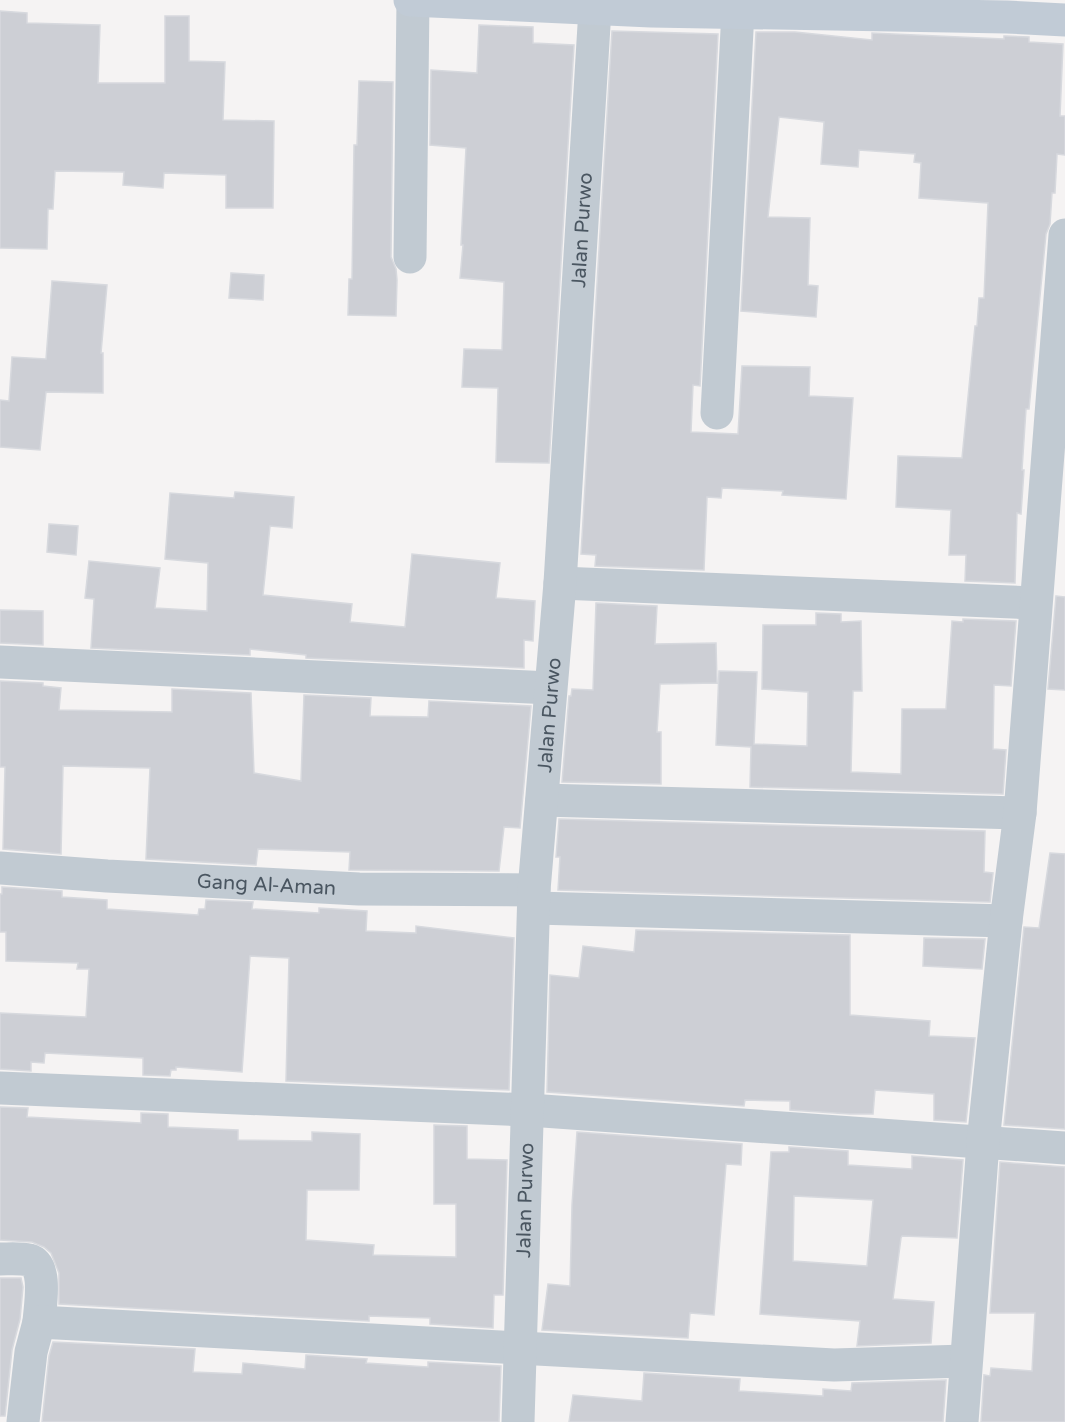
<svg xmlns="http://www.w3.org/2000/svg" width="1065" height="1422" font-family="'Varela Round',sans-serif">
<rect width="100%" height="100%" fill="#f5f3f3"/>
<path fill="#cdcfd5" stroke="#d7d9de" stroke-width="1.5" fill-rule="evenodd" d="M 0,11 L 27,13 L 27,23 L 100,25 L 98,83 L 165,83 L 165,16 L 189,16 L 189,61 L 225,62 L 223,120 L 274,121 L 273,208 L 226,208 L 226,175 L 164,173 L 163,188 L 123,185 L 124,172 L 55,171 L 53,209 L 48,209 L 47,249 L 0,248 Z
M 479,25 L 533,27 L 533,43 L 574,45 L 549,463 L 496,462 L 498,388 L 462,387 L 464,349 L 502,350 L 504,282 L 460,278 L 463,245 L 461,245 L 466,148 L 430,145 L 431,70 L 477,73 Z
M 612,31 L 718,34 L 700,386 L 693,385 L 691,432 L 738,434 L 742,366 L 810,367 L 809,396 L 853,398 L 846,499 L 782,495 L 783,491 L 722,488 L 721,498 L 707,497 L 704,570 L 595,566 L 596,555 L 581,554 Z
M 756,32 L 795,32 L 872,40 L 872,33 L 1004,39 L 1004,36 L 1006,36 L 1029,37 L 1029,42 L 1063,44 L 1060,116 L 1065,116 L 1065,155 L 1057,154 L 1055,193 L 1052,193 L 1050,224 L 1046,234 L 1029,409 L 1026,409 L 1022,470 L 1024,470 L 1021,514 L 1017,513 L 1015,583 L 965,581 L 966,555 L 949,555 L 951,510 L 896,507 L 898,456 L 962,458 L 975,326 L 977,326 L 979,298 L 984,298 L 988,203 L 919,198 L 921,163 L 914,162 L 915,154 L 859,150 L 858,167 L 821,164 L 824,122 L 779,117 L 768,217 L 810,218 L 808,285 L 818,286 L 816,317 L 741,311 Z
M 359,81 L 393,82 L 391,257 L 396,269 L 397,280 L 396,316 L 348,315 L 349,279 L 352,279 L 354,145 L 357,145 Z
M 231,273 L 264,275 L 263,300 L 229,298 Z
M 52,281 L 107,285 L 101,353 L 103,353 L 103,393 L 46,392 L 40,450 L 0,447 L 0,400 L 9,401 L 12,357 L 46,359 Z
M 235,492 L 294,497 L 292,528 L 270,526 L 263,595 L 352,604 L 350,622 L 405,627 L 412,554 L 500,563 L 496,598 L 535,601 L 533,641 L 524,640 L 524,668 L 306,658 L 306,655 L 250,649 L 250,655 L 91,648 L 94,599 L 85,598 L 89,561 L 160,568 L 155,608 L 207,611 L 208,563 L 165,559 L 170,493 L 234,498 Z
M 49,524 L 78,526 L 76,555 L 47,552 Z
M 1056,596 L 1065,597 L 1065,690 L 1048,689 Z
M 596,603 L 657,606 L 655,644 L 716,643 L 717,683 L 660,684 L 657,732 L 661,732 L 661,784 L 562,782 L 569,696 L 571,696 L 572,689 L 593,690 Z
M 0,610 L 43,611 L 43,645 L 0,643 Z
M 816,613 L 841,614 L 841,622 L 861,621 L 862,691 L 853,691 L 851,772 L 901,774 L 902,709 L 946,709 L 952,621 L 963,622 L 963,619 L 1016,621 L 1011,686 L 994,685 L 993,749 L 1006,750 L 1003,794 L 750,787 L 751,747 L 716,745 L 719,671 L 757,672 L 754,744 L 807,746 L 808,692 L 762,689 L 763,625 L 816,625 Z
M 0,681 L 43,683 L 43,686 L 61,688 L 59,710 L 172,712 L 172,689 L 251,693 L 254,773 L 301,781 L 304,695 L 371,698 L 370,716 L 428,717 L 429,701 L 531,706 L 520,828 L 504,827 L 499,871 L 349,870 L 350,852 L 258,849 L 256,865 L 146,859 L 150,768 L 63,766 L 61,854 L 3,849 L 5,767 L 0,767 Z
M 559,819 L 985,831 L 984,872 L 993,873 L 990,902 L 558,890 L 560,857 L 556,857 Z
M 1050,853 L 1065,854 L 1065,1129 L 1004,1125 L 1024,927 L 1039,928 Z
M 2,887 L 62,891 L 62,897 L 107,900 L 107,909 L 198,915 L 199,909 L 205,909 L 206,900 L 253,902 L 252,909 L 319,913 L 319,908 L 367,911 L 366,931 L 416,933 L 416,926 L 514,938 L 509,1090 L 286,1081 L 289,958 L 250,956 L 242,1072 L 176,1067 L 176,1070 L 171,1070 L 170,1076 L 143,1075 L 143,1058 L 45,1053 L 44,1063 L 31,1062 L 31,1071 L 0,1069 L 0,1013 L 86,1017 L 89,969 L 77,969 L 78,963 L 6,961 L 6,932 L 0,932 L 0,894 L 2,894 Z
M 636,930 L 850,935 L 850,1015 L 930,1021 L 929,1036 L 975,1038 L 966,1122 L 934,1120 L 934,1094 L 875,1090 L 873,1114 L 850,1114 L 790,1110 L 790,1101 L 745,1100 L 744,1106 L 547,1092 L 550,975 L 579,978 L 583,946 L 634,952 Z
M 924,938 L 985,939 L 982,969 L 923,966 Z
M 0,1107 L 28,1108 L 27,1117 L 141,1123 L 141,1113 L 168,1114 L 168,1127 L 238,1130 L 238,1140 L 312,1141 L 312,1132 L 360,1134 L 359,1190 L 307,1190 L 306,1240 L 374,1245 L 373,1255 L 456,1257 L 456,1204 L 434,1204 L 434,1125 L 467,1126 L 467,1159 L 507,1160 L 503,1295 L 494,1295 L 493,1328 L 430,1324 L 430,1318 L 369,1316 L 369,1321 L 59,1304 L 59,1273 L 51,1253 L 44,1247 L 32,1242 L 0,1240 Z
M 577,1132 L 742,1144 L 741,1165 L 726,1164 L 714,1315 L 690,1313 L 688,1338 L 542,1330 L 548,1284 L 570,1286 L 572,1205 Z
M 789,1147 L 848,1151 L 848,1165 L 912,1169 L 912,1156 L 963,1160 L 957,1238 L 902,1236 L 901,1238 L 893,1299 L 934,1302 L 931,1343 L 857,1346 L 860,1321 L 760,1314 L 771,1152 L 789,1152 ZM 794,1196 L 873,1200 L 867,1266 L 793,1261 Z
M 1000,1162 L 1065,1167 L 1065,1422 L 981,1422 L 984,1375 L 990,1376 L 991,1368 L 1032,1371 L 1035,1313 L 990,1313 Z
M 0,1278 L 21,1278 L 23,1287 L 20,1319 L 12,1350 L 5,1416 L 0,1416 Z
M 53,1342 L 195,1349 L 193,1372 L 242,1374 L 243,1363 L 305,1369 L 306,1355 L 367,1359 L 366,1363 L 428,1367 L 428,1362 L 501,1366 L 499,1422 L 42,1422 L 49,1356 Z
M 644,1373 L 740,1379 L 739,1391 L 823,1396 L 823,1389 L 851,1391 L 852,1383 L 946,1380 L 943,1422 L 569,1422 L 573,1395 L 642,1401 Z"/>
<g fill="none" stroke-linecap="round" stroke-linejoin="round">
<g stroke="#c1cad2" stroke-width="33">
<path d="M 410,257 L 413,0"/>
<path d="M 717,413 L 738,11"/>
<path d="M 560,583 L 1035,603"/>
<path d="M 0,662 L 550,688"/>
<path d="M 542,800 L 1020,813"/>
<path id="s1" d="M 0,868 L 107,876 L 359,889 L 534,890"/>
<path d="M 535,908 L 1006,921"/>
<path d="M 0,1088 L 529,1110 L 1065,1148"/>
<path d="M 0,1259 C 9,1259 20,1258 29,1260 C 48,1265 40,1306 39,1322"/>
<path d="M 23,1422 L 31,1352 L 39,1322 L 834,1365 L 965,1361"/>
<path id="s2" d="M 518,1422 L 534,890 L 560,583 L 595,9"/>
<path d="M 962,1422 L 983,1143 L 1006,921 L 1020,813 L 1065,235"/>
</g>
<path stroke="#c1cbd6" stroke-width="33" d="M 410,0 L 651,11 L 1007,17 L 1065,20"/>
</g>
<g text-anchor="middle" stroke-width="5" stroke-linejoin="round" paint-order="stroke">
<g font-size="20" fill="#4a5661" stroke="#fff">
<text dy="7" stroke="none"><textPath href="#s2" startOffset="1194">Jalan Purwo</textPath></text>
<text dy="7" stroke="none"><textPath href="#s2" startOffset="708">Jalan Purwo</textPath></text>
<text dy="7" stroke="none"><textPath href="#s1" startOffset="267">Gang Al-Aman</textPath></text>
<text dy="7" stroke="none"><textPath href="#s2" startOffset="222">Jalan Purwo</textPath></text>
</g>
</g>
</svg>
